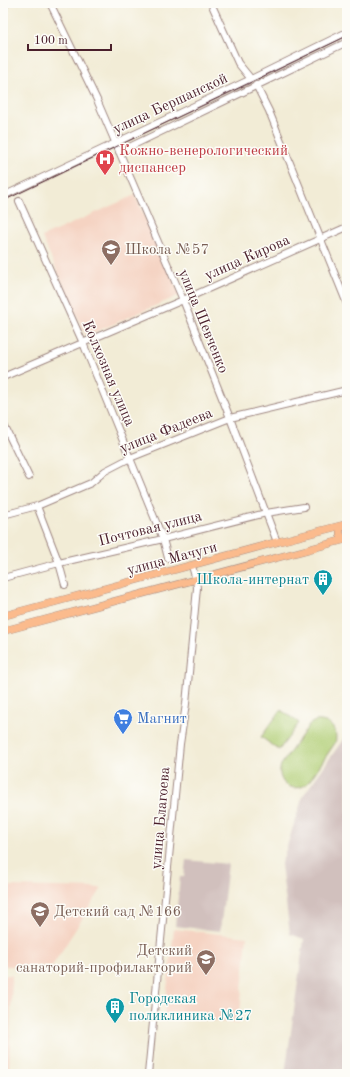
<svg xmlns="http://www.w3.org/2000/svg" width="350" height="1077" font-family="'Old Standard TT',serif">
<rect width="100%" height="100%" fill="#fdfcf7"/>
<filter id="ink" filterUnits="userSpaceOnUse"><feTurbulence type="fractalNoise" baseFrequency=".025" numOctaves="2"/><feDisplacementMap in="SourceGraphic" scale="8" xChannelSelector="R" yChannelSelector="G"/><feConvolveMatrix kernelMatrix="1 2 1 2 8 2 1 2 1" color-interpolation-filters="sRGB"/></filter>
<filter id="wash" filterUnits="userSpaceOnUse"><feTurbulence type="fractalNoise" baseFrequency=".012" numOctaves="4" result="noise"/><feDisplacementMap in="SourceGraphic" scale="16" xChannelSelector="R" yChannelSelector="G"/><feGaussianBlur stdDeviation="0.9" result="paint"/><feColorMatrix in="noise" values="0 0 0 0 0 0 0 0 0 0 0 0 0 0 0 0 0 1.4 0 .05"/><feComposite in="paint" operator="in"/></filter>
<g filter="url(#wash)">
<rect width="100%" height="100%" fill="#f2ecd6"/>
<path fill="#f5d3c2" d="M 135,195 L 180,295 L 86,336 L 42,237 Z
M 6,886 L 102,888 L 52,966 L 3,966 L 3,891 Z
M 174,929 L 247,937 L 239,1024 L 164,1015 Z
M 3,975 L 12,975 L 9,1074 L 3,1074 Z"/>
<path fill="#d1c0bd" d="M 347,734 L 347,1060 L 343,1074 L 285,1074 L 304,939 L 290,934 L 281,865 L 303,796 Z
M 186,860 L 228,864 L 220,931 L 175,926 L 180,877 L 184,877 Z"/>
<path fill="#b0ce75" stroke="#7d7650" d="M 281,710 L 299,723 L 279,750 L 261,737 Z
M 315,721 C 329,719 339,730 335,743 L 308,783 C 294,795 275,783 281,765 L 307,728 L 310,724 Z"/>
</g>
<g filter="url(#ink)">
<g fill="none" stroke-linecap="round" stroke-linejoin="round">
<defs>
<path id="minor" d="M 50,3 L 97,100 L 183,300 L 230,418 L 277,542
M 211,3 L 238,63 L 251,79
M 3,5 L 7,3
M 256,85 L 269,111 L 347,304
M 119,152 L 347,42
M 3,196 L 251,79 L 347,32
M 19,201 L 83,343 L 163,539 L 168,558
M 3,377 L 183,300 L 347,227
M 3,423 L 29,477
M 37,506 L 59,563 L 65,585
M 3,515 L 37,506 L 91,483 L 105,471 L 130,458 L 230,418 L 347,390
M 3,578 L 59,563 L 163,539 L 266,513 L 304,507
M 148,1074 L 180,744 L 186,704 L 197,588 L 196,580 L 192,566"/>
<path id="major" d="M 343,525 L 340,529 L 340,534 L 343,538 L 347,538
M 3,616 L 277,542 L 347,524
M 3,631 L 347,539"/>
</defs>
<use href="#minor" stroke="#9e8680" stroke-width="8"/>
<use href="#major" stroke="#9e8680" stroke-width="8"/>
<use href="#minor" stroke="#fff" stroke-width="6"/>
<use href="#major" stroke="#fbbb8d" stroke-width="7"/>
<path stroke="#4a1f2b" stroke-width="1" d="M 3,201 L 347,36"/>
</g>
</g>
<defs>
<symbol id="hospital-pin" viewBox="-11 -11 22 30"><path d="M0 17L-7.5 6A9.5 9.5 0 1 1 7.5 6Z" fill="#e0444e" stroke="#fdfcf7"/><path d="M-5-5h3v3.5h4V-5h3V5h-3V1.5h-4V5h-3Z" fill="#fff"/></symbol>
<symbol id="school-pin" viewBox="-11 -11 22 30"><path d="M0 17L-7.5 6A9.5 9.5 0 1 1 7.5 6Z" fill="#8d6e63" stroke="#fdfcf7"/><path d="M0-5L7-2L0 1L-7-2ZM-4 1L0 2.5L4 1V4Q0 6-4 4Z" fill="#fff"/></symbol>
<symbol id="building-pin" viewBox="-11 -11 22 30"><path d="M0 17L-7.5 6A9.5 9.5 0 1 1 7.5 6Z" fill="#0f9aa8" stroke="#fdfcf7"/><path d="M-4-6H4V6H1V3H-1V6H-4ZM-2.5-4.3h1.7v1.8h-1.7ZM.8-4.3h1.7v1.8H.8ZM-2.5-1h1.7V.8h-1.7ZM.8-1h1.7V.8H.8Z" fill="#fff"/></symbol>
<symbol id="supermarket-pin" viewBox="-11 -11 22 30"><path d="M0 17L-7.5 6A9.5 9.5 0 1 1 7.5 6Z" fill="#3f7fe0" stroke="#fdfcf7"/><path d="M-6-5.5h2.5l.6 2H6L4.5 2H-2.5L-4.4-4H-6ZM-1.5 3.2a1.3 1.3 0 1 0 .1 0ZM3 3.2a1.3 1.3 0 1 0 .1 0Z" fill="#fff"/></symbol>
</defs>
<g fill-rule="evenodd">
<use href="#hospital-pin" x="94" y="148" width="22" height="30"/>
<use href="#school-pin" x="100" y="238" width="22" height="30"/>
<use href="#building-pin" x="312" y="568" width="22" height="30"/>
<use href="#supermarket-pin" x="112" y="707" width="22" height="30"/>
<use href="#school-pin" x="29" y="900" width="22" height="30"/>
<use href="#school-pin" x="195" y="948" width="22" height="30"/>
<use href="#building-pin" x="104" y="996" width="22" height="30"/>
</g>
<g text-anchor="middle" stroke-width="3" stroke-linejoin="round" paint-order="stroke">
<g font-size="15" fill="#4a1f2b" stroke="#fdfcf7">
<text transform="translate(170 103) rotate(-25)" y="5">улица Бершанской</text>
<text transform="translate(247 257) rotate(-24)" y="5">улица Кирова</text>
<text transform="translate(204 321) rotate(68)" y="5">улица Шевченко</text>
<text transform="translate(109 373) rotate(67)" y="5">Колхозная улица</text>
<text transform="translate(166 430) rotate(-22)" y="5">улица Фадеева</text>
<text transform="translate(150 528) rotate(-14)" y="5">Почтовая улица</text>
<text transform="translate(172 558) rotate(-15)" y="5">улица Мачуги</text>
<text transform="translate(160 818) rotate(-85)" y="5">улица Благоева</text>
</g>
<g font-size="15" fill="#be3a42" stroke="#fdfcf7" text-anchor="start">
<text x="119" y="155">Кожно-венерологический<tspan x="119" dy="17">диспансер</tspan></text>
</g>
<g font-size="15" fill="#785e54" stroke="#fdfcf7" text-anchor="start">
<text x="125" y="254">Школа №57</text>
<text x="54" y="916">Детский сад №166</text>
<text x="192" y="955" text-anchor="end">Детский<tspan x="192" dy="17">санаторий-профилакторий</tspan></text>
</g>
<g font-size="15" fill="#0d838f" stroke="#fdfcf7" text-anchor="end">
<text x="309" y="584">Школа-интернат</text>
<text x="129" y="1003" text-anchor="start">Городская<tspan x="129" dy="17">поликлиника №27</tspan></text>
</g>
<g font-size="15" fill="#366cbe" stroke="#fdfcf7" text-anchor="start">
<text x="137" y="723">Магнит</text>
</g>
</g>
<rect width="350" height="1077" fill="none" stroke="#fdfcf7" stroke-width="16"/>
<path d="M28 44v6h83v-6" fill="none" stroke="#4a1f2b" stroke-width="2"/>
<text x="34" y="44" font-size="12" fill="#4a1f2b" stroke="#fdfcf7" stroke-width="3" paint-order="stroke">100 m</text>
</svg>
